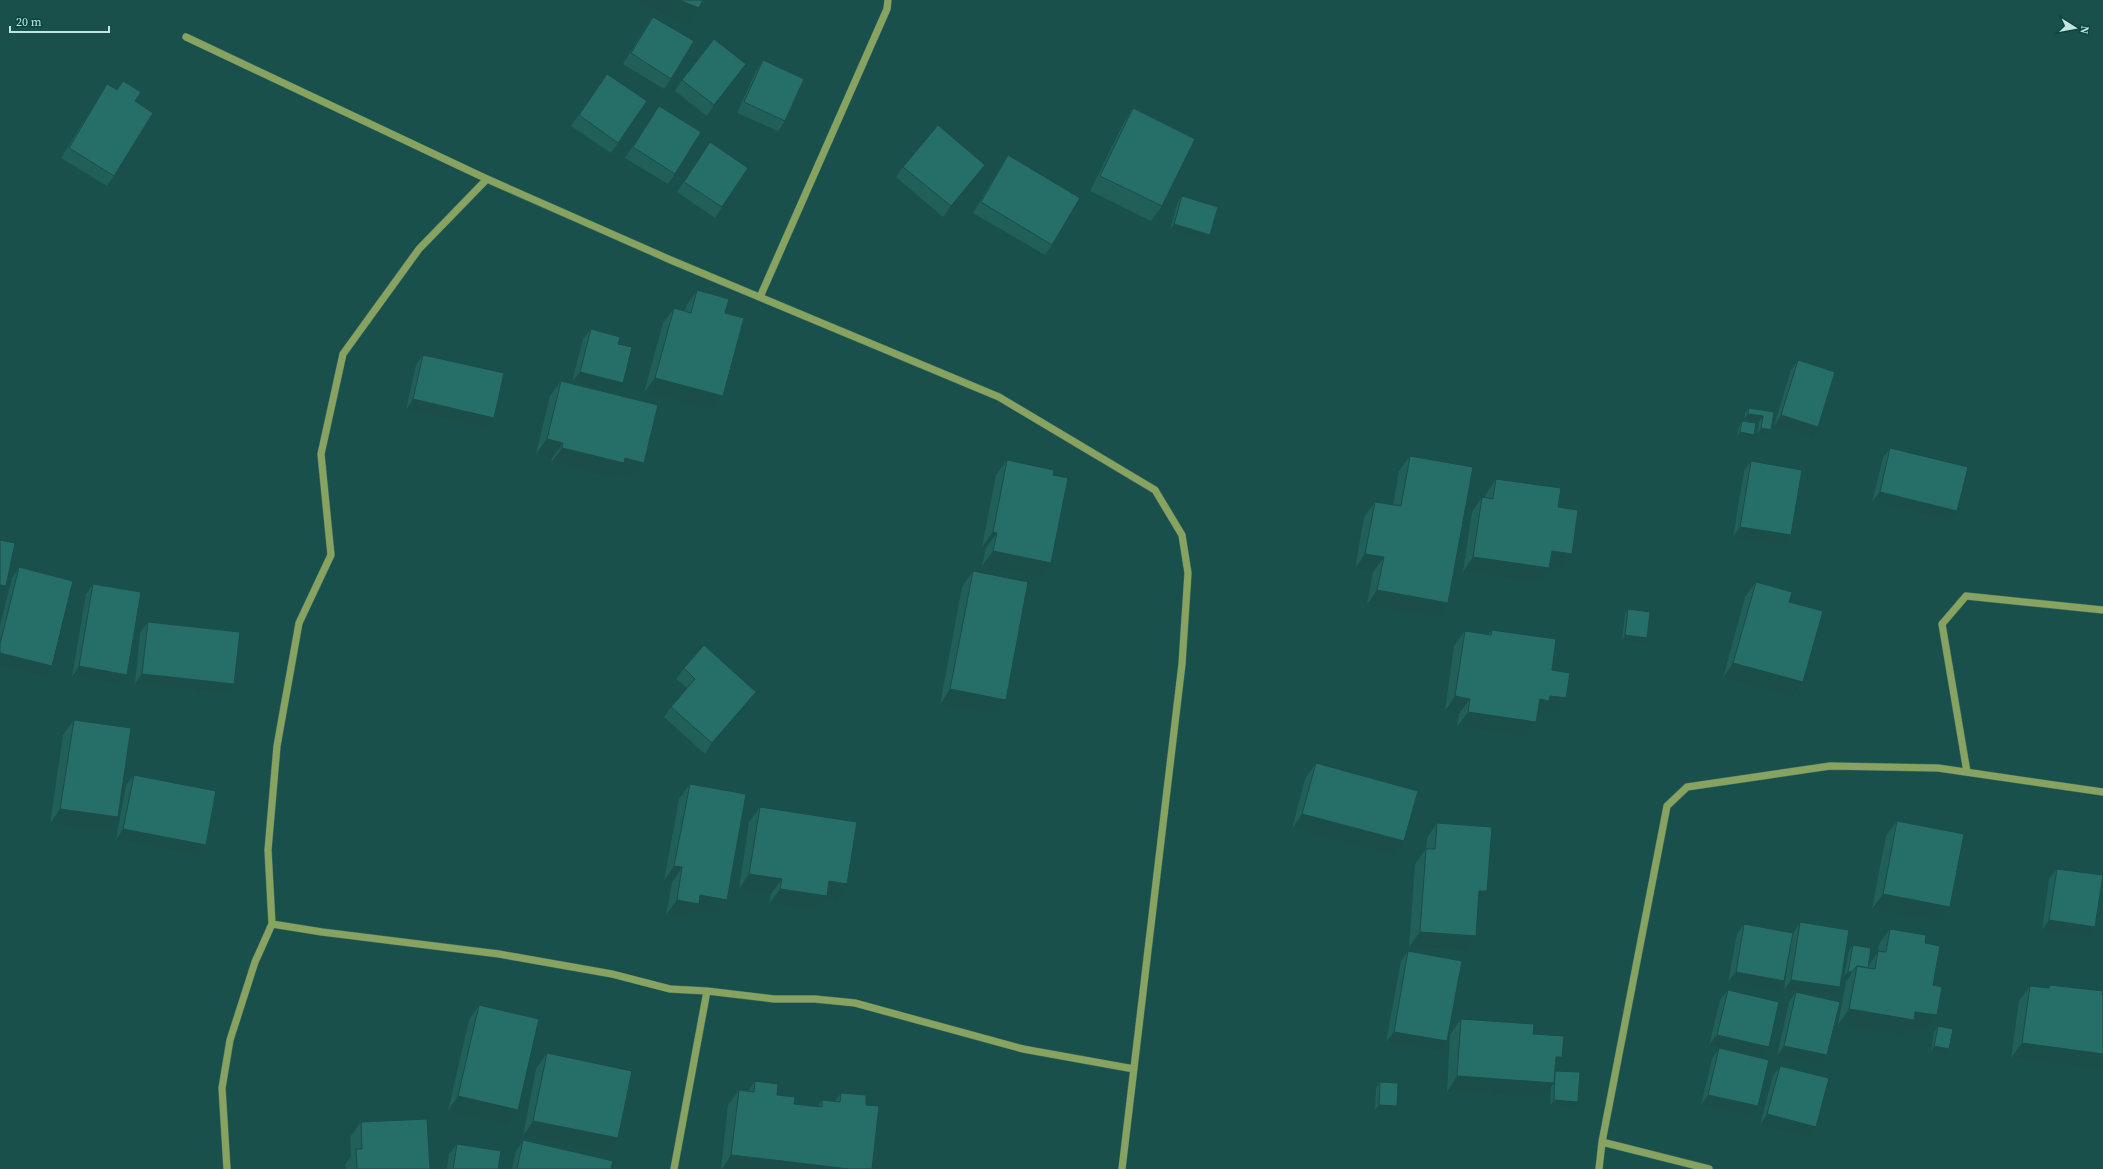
<svg xmlns="http://www.w3.org/2000/svg" width="2103" height="1169" font-family="'Source Serif 4',serif">
<rect width="100%" height="100%" fill="#1a504b"/>
<g fill="none" stroke-linecap="round" stroke-linejoin="round">
<defs>
<path id="minor" d="M 186,37 L 487,179 L 673,261 L 999,397 L 1155,490 L 1182,535 L 1188,573 L 1182,664 L 1122,1169
M 760,297 L 887,9 L 888,0
M 1967,772 L 1942,624 L 1966,596 L 2103,610
M 272,924 L 322,932 L 499,954 L 612,974 L 670,989 L 707,991 L 774,999 L 815,999 L 855,1003 L 1023,1049 L 1134,1069
M 1602,1142 L 1709,1169
M 227,1169 L 222,1088 L 230,1040 L 255,962 L 272,924 L 268,850 L 277,746 L 299,623 L 331,555 L 321,454 L 343,354 L 419,249 L 487,179
M 674,1169 L 707,991
M 1599,1169 L 1602,1142 L 1667,806 L 1687,787 L 1830,766 L 1938,768 L 2103,792"/>
</defs>
<use href="#minor" stroke="#3c6e69" stroke-width="8"/>
<use href="#minor" stroke="#88a260" stroke-width="7"/>
</g>
<path fill="#215f59" d="M 653,17 L 671,79 L 664,89 L 623,64 L 646,27 Z
M 763,60 L 785,121 L 778,131 L 737,113 L 756,71 Z
M 607,74 L 647,101 L 611,153 L 571,126 Z
M 739,74 L 707,116 L 675,91 L 682,80 Z
M 107,84 L 135,101 L 114,176 L 107,186 L 61,158 L 100,95 Z
M 659,106 L 675,174 L 668,184 L 625,158 Z
M 1133,108 L 1162,206 L 1151,221 L 1090,191 L 1123,124 Z
M 710,142 L 722,207 L 715,218 L 677,192 Z
M 1008,155 L 1052,245 L 1045,255 L 973,213 L 1001,166 Z
M 903,167 L 978,176 L 943,217 L 896,177 Z
M 1182,196 L 1206,241 L 1170,230 L 1178,201 Z
M 697,290 L 725,313 L 723,396 L 712,411 L 644,393 L 663,323 L 674,308 L 685,311 L 686,306 Z
M 591,329 L 623,383 L 615,393 L 572,382 L 583,339 Z
M 423,355 L 494,418 L 486,428 L 406,410 L 416,365 Z
M 1798,360 L 1811,437 L 1774,426 L 1791,370 Z
M 561,381 L 644,463 L 633,478 L 616,474 L 613,478 L 551,463 L 552,458 L 536,454 L 550,396 Z
M 1749,408 L 1774,412 L 1771,430 L 1768,436 L 1757,434 L 1759,422 L 1744,419 L 1745,413 Z
M 1742,421 L 1750,440 L 1737,437 L 1739,426 Z
M 1890,448 L 1949,521 L 1872,502 L 1883,458 Z
M 1410,456 L 1437,618 L 1367,605 L 1373,572 L 1355,569 L 1364,517 L 1375,502 L 1393,505 L 1399,471 Z
M 1007,460 L 1053,475 L 1051,563 L 1041,578 L 982,566 L 986,548 L 982,547 L 996,475 Z
M 1751,461 L 1791,535 L 1784,546 L 1733,537 L 1744,471 Z
M 1496,479 L 1558,507 L 1572,554 L 1561,569 L 1549,567 L 1538,584 L 1463,572 L 1472,512 L 1482,497 L 1485,498 L 1486,494 Z
M 19,567 L 44,677 L 0,666 L 0,625 L 12,578 Z
M 973,571 L 1006,700 L 995,715 L 940,705 L 962,587 Z
M 1756,582 L 1789,602 L 1792,697 L 1723,678 L 1745,597 Z
M 93,584 L 120,685 L 72,677 L 86,594 Z
M 1628,609 L 1643,644 L 1622,641 L 1625,614 Z
M 148,622 L 234,684 L 227,694 L 135,684 L 140,633 Z
M 1492,630 L 1552,670 L 1555,713 L 1542,711 L 1538,716 L 1537,716 L 1536,722 L 1525,737 L 1457,727 L 1459,714 L 1445,711 L 1454,646 L 1465,631 L 1488,634 Z
M 684,668 L 756,692 L 749,703 L 705,754 L 664,717 L 671,707 L 687,688 L 676,679 Z
M 74,720 L 107,832 L 50,824 L 63,735 Z
M 1316,763 L 1394,856 L 1292,829 L 1305,779 Z
M 134,775 L 198,856 L 116,840 L 126,785 Z
M 690,784 L 727,900 L 716,915 L 694,911 L 688,919 L 666,915 L 672,883 L 664,881 L 679,799 Z
M 760,807 L 836,900 L 826,898 L 816,911 L 769,904 L 771,894 L 739,889 L 749,822 Z
M 1897,821 L 1940,922 L 1872,909 L 1886,836 Z
M 1437,823 L 1478,904 L 1465,952 L 1409,947 L 1415,864 L 1426,849 L 1427,838 Z
M 2057,869 L 2088,937 L 2042,930 L 2049,879 Z
M 1800,922 L 1840,987 L 1833,997 L 1798,992 L 1827,1055 L 1820,1066 L 1777,1056 L 1789,1002 L 1796,992 L 1784,990 L 1791,940 L 1777,992 L 1728,982 L 1737,934 L 1744,924 L 1793,933 Z
M 1890,929 L 1925,943 L 1933,985 L 1937,1015 L 1926,1031 L 1909,1028 L 1903,1036 L 1838,1025 L 1846,981 L 1849,978 L 1844,977 L 1849,950 L 1853,945 L 1869,965 L 1878,952 L 1879,944 Z
M 1408,951 L 1447,1041 L 1440,1051 L 1386,1042 L 1401,961 Z
M 2050,985 L 2103,995 L 2103,1065 L 2099,1070 L 2011,1058 L 2019,1001 L 2030,986 L 2048,988 Z
M 1728,990 L 1762,1058 L 1709,1045 L 1720,1000 Z
M 479,1005 L 518,1110 L 507,1125 L 448,1111 L 469,1020 Z
M 1461,1019 L 1533,1034 L 1562,1057 L 1555,1067 L 1555,1071 L 1574,1108 L 1550,1106 L 1551,1087 L 1543,1098 L 1447,1092 L 1450,1034 Z
M 1938,1026 L 1946,1054 L 1931,1052 L 1934,1032 Z
M 1719,1048 L 1758,1106 L 1751,1116 L 1701,1105 L 1712,1059 Z
M 547,1053 L 618,1138 L 607,1154 L 523,1136 L 536,1069 Z
M 1780,1066 L 1808,1138 L 1760,1125 L 1773,1076 Z
M 755,1081 L 794,1104 L 817,1107 L 822,1100 L 835,1101 L 841,1093 L 866,1105 L 872,1169 L 721,1169 L 728,1105 L 739,1090 L 748,1091 Z
M 1380,1082 L 1397,1106 L 1394,1111 L 1375,1110 L 1376,1088 Z
M 361,1122 L 430,1169 L 346,1169 L 345,1165 L 351,1156 L 350,1137 Z
M 523,1140 L 611,1169 L 512,1169 L 516,1151 Z
M 457,1144 L 498,1169 L 447,1169 L 449,1154 Z"/>
<path fill="#1b4d49" d="M 639,0 L 679,0 L 699,8 L 689,24 L 638,2 Z
M 746,64 L 739,74 L 707,116 L 714,105 Z
M 985,165 L 978,176 L 943,217 L 951,206 Z
M 1174,224 L 1210,235 L 1206,241 L 1170,230 Z
M 580,372 L 623,383 L 615,393 L 572,382 Z
M 655,378 L 723,396 L 712,411 L 644,393 Z
M 413,399 L 494,418 L 486,428 L 406,410 Z
M 1748,414 L 1763,416 L 1759,422 L 1744,419 Z
M 1781,415 L 1818,427 L 1811,437 L 1774,426 Z
M 1761,428 L 1771,430 L 1768,436 L 1757,434 Z
M 1740,432 L 1754,435 L 1750,440 L 1737,437 Z
M 547,439 L 563,443 L 552,458 L 536,454 Z
M 562,448 L 625,458 L 644,463 L 633,478 L 616,474 L 613,478 L 551,463 Z
M 1880,492 L 1957,511 L 1949,521 L 1872,502 Z
M 1740,527 L 1791,535 L 1784,546 L 1733,537 Z
M 993,532 L 997,533 L 986,548 L 982,547 Z
M 993,551 L 1051,563 L 1041,578 L 982,566 Z
M 1552,551 L 1572,554 L 1561,569 L 1541,566 Z
M 1365,554 L 1384,557 L 1373,572 L 1355,569 Z
M 1473,557 L 1549,568 L 1538,584 L 1463,572 Z
M 0,585 L 6,586 L 0,595 Z
M 1377,590 L 1448,603 L 1437,618 L 1367,605 Z
M 1625,635 L 1647,638 L 1643,644 L 1622,641 Z
M 0,653 L 52,666 L 44,677 L 0,666 Z
M 1733,663 L 1803,682 L 1792,697 L 1723,678 Z
M 79,666 L 127,675 L 120,685 L 72,677 Z
M 142,674 L 234,684 L 227,694 L 135,684 Z
M 950,689 L 1006,700 L 995,715 L 940,705 Z
M 756,692 L 749,703 L 705,754 L 712,743 Z
M 1455,696 L 1470,699 L 1459,714 L 1445,711 Z
M 1550,696 L 1566,698 L 1555,713 L 1542,711 L 1538,716 L 1529,715 L 1540,699 Z
M 1468,712 L 1536,722 L 1525,737 L 1457,727 Z
M 60,809 L 118,817 L 107,832 L 50,824 Z
M 1302,814 L 1404,841 L 1394,856 L 1292,829 Z
M 123,829 L 206,845 L 198,856 L 116,840 Z
M 674,866 L 682,867 L 672,883 L 664,881 Z
M 749,874 L 782,879 L 771,894 L 739,889 Z
M 829,881 L 847,884 L 836,900 L 826,898 L 816,911 L 769,904 L 780,889 Z
M 1479,891 L 1487,891 L 1476,906 Z
M 1883,894 L 1950,907 L 1940,922 L 1872,909 Z
M 700,895 L 727,900 L 716,915 L 694,911 L 688,919 L 666,915 L 677,900 Z
M 2049,920 L 2095,927 L 2088,937 L 2042,930 Z
M 1420,932 L 1476,936 L 1465,952 L 1409,947 Z
M 1736,972 L 1784,981 L 1777,992 L 1728,982 Z
M 1848,972 L 1852,972 L 1849,978 L 1844,977 Z
M 1791,980 L 1840,987 L 1833,997 L 1784,990 Z
M 1849,1009 L 1915,1012 L 1937,1015 L 1926,1031 L 1909,1028 L 1903,1036 L 1838,1025 Z
M 1394,1032 L 1447,1041 L 1440,1051 L 1386,1042 Z
M 1717,1035 L 1769,1047 L 1762,1058 L 1709,1045 Z
M 2022,1043 L 2103,1054 L 2103,1065 L 2099,1070 L 2011,1058 Z
M 1784,1046 L 1827,1055 L 1820,1066 L 1777,1056 Z
M 1934,1046 L 1949,1049 L 1946,1054 L 1931,1052 Z
M 1556,1057 L 1562,1057 L 1551,1072 Z
M 1457,1076 L 1554,1083 L 1543,1098 L 1447,1092 Z
M 1708,1095 L 1758,1106 L 1751,1116 L 1701,1105 Z
M 458,1096 L 518,1110 L 507,1125 L 448,1111 Z
M 1554,1100 L 1578,1102 L 1574,1108 L 1550,1106 Z
M 1379,1105 L 1397,1106 L 1394,1111 L 1375,1110 Z
M 1767,1114 L 1816,1127 L 1808,1138 L 1760,1125 Z
M 533,1121 L 618,1138 L 607,1154 L 523,1136 Z
M 731,1155 L 849,1169 L 722,1169 Z"/>
<path fill="#266e68" stroke="#1b4d49" d="M 679,0 L 703,0 L 699,8 Z
M 653,17 L 694,41 L 671,79 L 631,53 Z
M 714,39 L 746,64 L 714,105 L 682,80 Z
M 763,60 L 804,79 L 785,121 L 744,102 Z
M 607,74 L 647,101 L 618,143 L 579,115 Z
M 123,81 L 141,92 L 135,101 L 153,113 L 114,176 L 69,148 L 107,84 L 117,90 Z
M 659,106 L 701,132 L 675,174 L 633,147 Z
M 1133,108 L 1195,139 L 1162,206 L 1100,176 Z
M 938,125 L 985,165 L 951,206 L 903,167 Z
M 710,142 L 748,168 L 722,207 L 684,182 Z
M 1008,155 L 1080,198 L 1052,245 L 981,202 Z
M 1182,196 L 1218,207 L 1210,235 L 1174,224 Z
M 697,290 L 729,299 L 725,313 L 744,318 L 723,396 L 655,378 L 674,308 L 691,313 Z
M 591,329 L 620,337 L 618,344 L 632,347 L 623,383 L 580,372 Z
M 423,355 L 504,373 L 494,418 L 413,399 Z
M 1798,360 L 1835,372 L 1818,427 L 1781,415 Z
M 561,381 L 658,405 L 644,463 L 625,458 L 624,463 L 562,448 L 563,443 L 547,439 Z
M 1749,408 L 1774,412 L 1771,430 L 1761,428 L 1763,416 L 1748,414 Z
M 1742,421 L 1756,423 L 1754,435 L 1740,432 Z
M 1890,448 L 1968,467 L 1957,511 L 1880,492 Z
M 1410,456 L 1473,467 L 1448,603 L 1377,590 L 1384,557 L 1365,554 L 1375,502 L 1401,506 Z
M 1007,460 L 1054,470 L 1053,475 L 1068,478 L 1051,563 L 993,551 L 997,533 L 993,532 Z
M 1751,461 L 1802,470 L 1791,535 L 1740,527 Z
M 1496,479 L 1561,488 L 1558,507 L 1578,510 L 1572,554 L 1552,551 L 1549,568 L 1473,557 L 1482,497 L 1493,499 Z
M 0,540 L 15,543 L 6,586 L 0,585 Z
M 19,567 L 73,581 L 52,666 L 0,653 L 0,644 Z
M 973,571 L 1028,582 L 1006,700 L 950,689 Z
M 1756,582 L 1792,592 L 1789,602 L 1823,611 L 1803,682 L 1733,663 Z
M 93,584 L 141,592 L 127,675 L 79,666 Z
M 1628,609 L 1650,612 L 1647,638 L 1625,635 Z
M 148,622 L 240,632 L 234,684 L 142,674 Z
M 1492,630 L 1556,639 L 1552,670 L 1570,673 L 1566,698 L 1550,696 L 1549,701 L 1540,699 L 1536,722 L 1468,712 L 1470,699 L 1455,696 L 1465,631 L 1491,635 Z
M 704,645 L 756,692 L 712,743 L 671,707 L 695,679 L 684,668 Z
M 74,720 L 131,728 L 118,817 L 60,809 Z
M 1316,763 L 1418,791 L 1404,841 L 1302,814 Z
M 134,775 L 216,791 L 206,845 L 123,829 Z
M 690,784 L 746,794 L 727,900 L 700,895 L 699,904 L 677,900 L 682,867 L 674,866 Z
M 760,807 L 857,822 L 847,884 L 829,881 L 827,896 L 780,889 L 782,879 L 749,874 Z
M 1897,821 L 1964,834 L 1950,907 L 1883,894 Z
M 1437,823 L 1492,827 L 1487,891 L 1479,891 L 1476,936 L 1420,932 L 1426,849 L 1435,849 Z
M 2057,869 L 2103,875 L 2095,927 L 2049,920 Z
M 1800,922 L 1849,930 L 1840,987 L 1791,980 Z
M 1744,924 L 1793,933 L 1784,981 L 1736,972 Z
M 1890,929 L 1926,935 L 1925,943 L 1940,946 L 1933,985 L 1942,987 L 1937,1015 L 1915,1012 L 1914,1020 L 1849,1009 L 1857,966 L 1875,969 L 1878,951 L 1886,952 Z
M 1853,945 L 1871,948 L 1868,968 L 1857,966 L 1852,972 L 1848,972 Z
M 1408,951 L 1462,961 L 1447,1041 L 1394,1032 Z
M 2050,985 L 2103,991 L 2102,995 L 2103,995 L 2103,1054 L 2022,1043 L 2030,986 L 2049,988 Z
M 1728,990 L 1779,1002 L 1769,1047 L 1717,1035 Z
M 1796,992 L 1840,1002 L 1827,1055 L 1784,1046 Z
M 479,1005 L 539,1019 L 518,1110 L 458,1096 Z
M 1461,1019 L 1534,1024 L 1533,1034 L 1564,1036 L 1562,1057 L 1556,1057 L 1554,1083 L 1457,1076 Z
M 1938,1026 L 1953,1029 L 1949,1049 L 1934,1046 Z
M 1719,1048 L 1769,1060 L 1758,1106 L 1708,1095 Z
M 547,1053 L 632,1071 L 618,1138 L 533,1121 Z
M 1780,1066 L 1829,1078 L 1816,1127 L 1767,1114 Z
M 1555,1071 L 1580,1072 L 1578,1102 L 1554,1100 Z
M 755,1081 L 778,1084 L 777,1095 L 795,1097 L 794,1104 L 822,1107 L 822,1100 L 840,1102 L 841,1093 L 866,1095 L 866,1105 L 879,1106 L 872,1169 L 849,1169 L 731,1155 L 739,1090 L 754,1092 Z
M 1380,1082 L 1398,1083 L 1397,1106 L 1379,1105 Z
M 427,1119 L 430,1169 L 357,1169 L 356,1149 L 362,1149 L 361,1122 Z
M 523,1140 L 613,1161 L 611,1169 L 517,1169 Z
M 457,1144 L 501,1151 L 498,1169 L 453,1169 Z"/>
<g transform="translate(2075 28) rotate(101)" stroke="#0b4641" stroke-width="3" paint-order="stroke">
<path d="M0-3L7 15L0 10L-7 15Z" fill="#c3e4e0"/>
<text y="-6" font-size="11" font-weight="bold" text-anchor="middle" fill="#c3e4e0">N</text>
</g>
<path d="M10 26v6h99v-6" fill="none" stroke="#c3e4e0" stroke-width="2"/>
<text x="16" y="26" font-size="12" fill="#c3e4e0" stroke="#0b4641" stroke-width="3" paint-order="stroke">20 m</text>
</svg>
